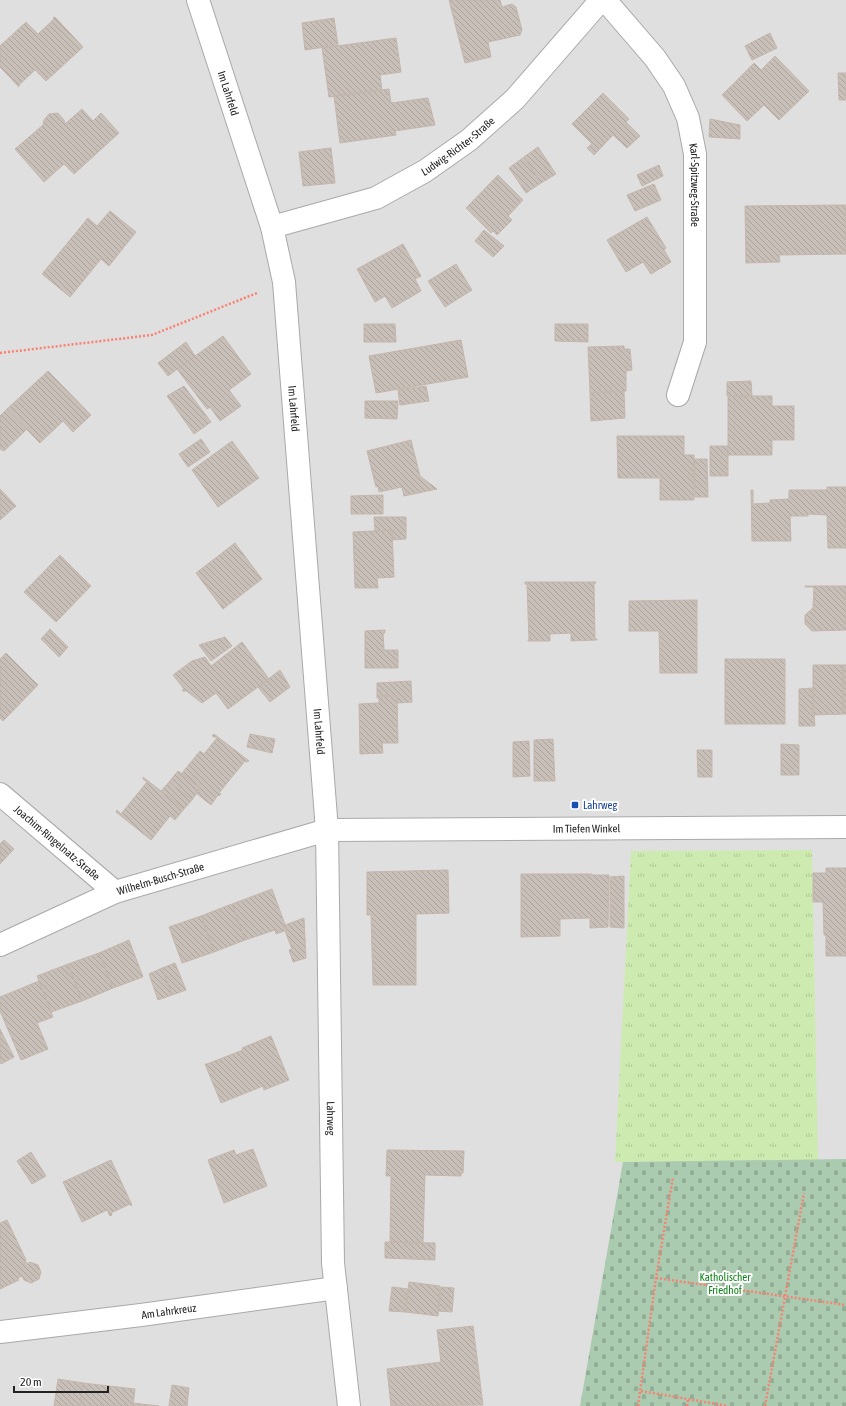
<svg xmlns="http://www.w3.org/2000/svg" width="846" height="1406" font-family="'Asap Condensed',sans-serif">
<defs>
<pattern id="grass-tufts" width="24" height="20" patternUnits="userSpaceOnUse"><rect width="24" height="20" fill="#cdebb0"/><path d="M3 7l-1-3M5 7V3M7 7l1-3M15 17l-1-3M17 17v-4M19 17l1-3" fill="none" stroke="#b0c997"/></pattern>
<pattern id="cemetery-stones" width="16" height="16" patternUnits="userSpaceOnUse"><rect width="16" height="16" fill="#aacbaf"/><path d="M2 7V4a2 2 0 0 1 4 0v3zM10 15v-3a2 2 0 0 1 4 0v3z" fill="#92ae96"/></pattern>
<pattern id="building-back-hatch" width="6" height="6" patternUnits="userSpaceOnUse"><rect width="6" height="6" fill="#c7bfb8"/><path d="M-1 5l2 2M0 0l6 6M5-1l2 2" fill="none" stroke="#aba49e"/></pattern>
</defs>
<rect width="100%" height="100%" fill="#f2efe9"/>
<path fill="#e0dfdf" d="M 0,0 L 846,0 L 846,1406 L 0,1406 Z"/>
<path fill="url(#grass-tufts)" d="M 812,850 L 818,1160 L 615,1162 L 631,851 Z"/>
<path fill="url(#cemetery-stones)" d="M 846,1159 L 846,1406 L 580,1406 L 623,1162 Z"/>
<path fill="url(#building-back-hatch)" stroke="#c4b6ab" d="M 449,0 L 500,0 L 502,7 L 512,4 L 516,7 L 522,30 L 520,35 L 488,42 L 491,57 L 465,63 Z
M 55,17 L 83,47 L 46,81 L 35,70 L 19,85 L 19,87 L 0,67 L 0,46 L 26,22 L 38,34 L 54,19 L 53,18 Z
M 334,18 L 338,45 L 305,50 L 302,23 Z
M 770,33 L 777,48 L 752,60 L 745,46 Z
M 396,38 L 401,72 L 380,75 L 382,90 L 329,97 L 322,48 Z
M 775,56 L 809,91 L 779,120 L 764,105 L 747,121 L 722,95 L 754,63 L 761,70 Z
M 838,73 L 846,73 L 846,100 L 839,100 Z
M 389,89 L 391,103 L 428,98 L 435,125 L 395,131 L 396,135 L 340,143 L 334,96 Z
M 603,93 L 629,119 L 626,122 L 640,136 L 627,148 L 613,135 L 594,155 L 587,148 L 592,144 L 572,124 Z
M 82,109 L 93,121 L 101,113 L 119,133 L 74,174 L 64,164 L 44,182 L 15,149 L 43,125 L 44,120 L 49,114 L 58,113 L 64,120 L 65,124 Z
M 710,119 L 740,125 L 740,139 L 709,137 Z
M 538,147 L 556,174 L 541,183 L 524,157 Z
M 331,148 L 335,183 L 303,186 L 299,152 Z
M 524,157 L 541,183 L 526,193 L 509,168 Z
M 659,165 L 663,176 L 642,186 L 637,175 Z
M 498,175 L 523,200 L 508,216 L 512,220 L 497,235 L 493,231 L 491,233 L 466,208 Z
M 654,184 L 661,200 L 635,211 L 627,195 Z
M 846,205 L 846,254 L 779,255 L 780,262 L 746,263 L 745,206 Z
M 110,211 L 136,232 L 109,266 L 101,259 L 70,297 L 42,274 L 88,218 L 97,226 Z
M 647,217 L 666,248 L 664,250 L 671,262 L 651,274 L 643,262 L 626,272 L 607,240 Z
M 484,230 L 504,246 L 493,257 L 475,241 Z
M 403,244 L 421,276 L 415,279 L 421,291 L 392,308 L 385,296 L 375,302 L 357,269 Z
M 456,264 L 472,290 L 445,307 L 428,281 Z
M 364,324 L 395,324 L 396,342 L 364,342 Z
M 555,324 L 588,324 L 588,342 L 555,341 Z
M 223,336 L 251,374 L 229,390 L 241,406 L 220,421 L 210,407 L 207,409 L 177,369 Z
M 461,340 L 468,377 L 376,393 L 369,356 Z
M 186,342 L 195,356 L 168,376 L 158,363 Z
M 624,346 L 624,349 L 630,349 L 632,370 L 626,371 L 626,391 L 590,393 L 588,347 Z
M 48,371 L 91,415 L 73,432 L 63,421 L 40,443 L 7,409 Z
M 751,381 L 752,396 L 727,396 L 727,382 Z
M 184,386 L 211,422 L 194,434 L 167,396 Z
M 426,386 L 429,401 L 400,405 L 398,390 Z
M 624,391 L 625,418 L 591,421 L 590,393 Z
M 728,396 L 772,396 L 772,406 L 794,406 L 794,440 L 772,440 L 772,455 L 728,455 Z
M 365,401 L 398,401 L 397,419 L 365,418 Z
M 7,409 L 27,429 L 4,451 L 0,449 L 0,416 Z
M 617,436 L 684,436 L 684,455 L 694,455 L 694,500 L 660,500 L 660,478 L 618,478 Z
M 201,439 L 210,452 L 188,467 L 179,454 Z
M 411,440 L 420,476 L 437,489 L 404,496 L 402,487 L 379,492 L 378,486 L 376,487 L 367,451 Z
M 232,441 L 259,478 L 218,507 L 192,470 Z
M 710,446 L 728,446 L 728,476 L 710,476 Z
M 694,459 L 707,459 L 708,497 L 695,497 Z
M 827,487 L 846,487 L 846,548 L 828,548 L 827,515 L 808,514 L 808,516 L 790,516 L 791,541 L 752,541 L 751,490 L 753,490 L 753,504 L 770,503 L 770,500 L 789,499 L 789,490 L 827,490 Z
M 0,489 L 16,506 L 0,520 Z
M 383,495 L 383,514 L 351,514 L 351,496 Z
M 374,517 L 406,517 L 406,539 L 392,540 L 392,530 L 375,531 Z
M 392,530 L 394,577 L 377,578 L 378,588 L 355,588 L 353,532 Z
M 235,543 L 262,579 L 223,609 L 196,573 Z
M 60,555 L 91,586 L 56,622 L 24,592 Z
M 525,582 L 596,582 L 596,583 L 594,583 L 595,639 L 597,639 L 597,640 L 571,641 L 571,633 L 550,634 L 550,641 L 528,641 L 528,640 L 529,640 L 527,584 L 525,584 Z
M 805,586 L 846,586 L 846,630 L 812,631 L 805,624 L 805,615 L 813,608 L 814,587 L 805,587 Z
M 697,600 L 697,673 L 660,673 L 659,631 L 629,631 L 629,601 Z
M 50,629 L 68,647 L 59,657 L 41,639 Z
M 385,630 L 385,633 L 383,633 L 384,650 L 398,650 L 398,668 L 365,668 L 365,631 Z
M 225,637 L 232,646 L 211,661 L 199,645 Z
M 242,642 L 269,679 L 228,709 L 216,693 L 202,703 L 185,690 L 184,692 L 182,690 L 184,689 L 173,675 L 192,661 L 205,657 L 211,666 Z
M 6,653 L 38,685 L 3,721 L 0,718 L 0,659 Z
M 725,659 L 785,659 L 785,724 L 725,724 Z
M 813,665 L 843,665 L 843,714 L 813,715 Z
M 843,665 L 846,665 L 846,714 L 843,714 Z
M 280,670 L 290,687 L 270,702 L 258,687 Z
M 411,681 L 412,702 L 397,703 L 397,696 L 379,696 L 379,698 L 377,698 L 377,683 Z
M 813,688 L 813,715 L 814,715 L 815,726 L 799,726 L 799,689 Z
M 379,696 L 397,696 L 398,743 L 382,743 L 383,753 L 360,754 L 359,704 L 379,703 Z
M 214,734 L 249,761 L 247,762 L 245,761 L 219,793 L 221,794 L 219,796 L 218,795 L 211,805 L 196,793 L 200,788 L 182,773 L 200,751 L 204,754 L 217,738 L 212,736 Z
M 250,734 L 275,739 L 272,753 L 247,747 Z
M 553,739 L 555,781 L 534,781 L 534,740 Z
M 529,741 L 530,776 L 513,777 L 513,742 Z
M 781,744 L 799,745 L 799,775 L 781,775 Z
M 697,750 L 712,750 L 712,777 L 698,777 Z
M 178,771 L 200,788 L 192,800 L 169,782 Z
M 143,777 L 184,809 L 175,820 L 170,816 L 151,840 L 116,812 L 117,810 L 121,814 L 147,782 L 143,779 Z
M 169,782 L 192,800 L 184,809 L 161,791 Z
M 4,840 L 14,849 L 0,864 L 0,844 Z
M 826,868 L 846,868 L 846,956 L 826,956 L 826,935 L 824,935 L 823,902 L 813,902 L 813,873 L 826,873 Z
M 448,870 L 449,913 L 416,914 L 416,985 L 373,985 L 371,915 L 367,915 L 367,872 Z
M 521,874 L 592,874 L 592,875 L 609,875 L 608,927 L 590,928 L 590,918 L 560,919 L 560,936 L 521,937 Z
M 624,876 L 624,928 L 610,927 L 610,877 Z
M 272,889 L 287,930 L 276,934 L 275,930 L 245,940 L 232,904 Z
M 232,904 L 245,940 L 214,952 L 201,916 Z
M 201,916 L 214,952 L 182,963 L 169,927 Z
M 304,918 L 306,958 L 293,962 L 289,950 L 292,949 L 285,931 L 287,930 L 285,925 Z
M 129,940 L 143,977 L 113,988 L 99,953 Z
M 99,953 L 113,988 L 82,1001 L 68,964 Z
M 175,963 L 186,990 L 172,995 L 162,968 Z
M 68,964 L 82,1001 L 51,1012 L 37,976 Z
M 162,968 L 172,995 L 158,1000 L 149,974 Z
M 39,981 L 53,1017 L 37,1023 L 48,1049 L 21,1060 L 0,1011 L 0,997 Z
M 0,1029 L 14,1057 L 1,1064 L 0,1061 Z
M 271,1036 L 289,1080 L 264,1090 L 263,1086 L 221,1103 L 205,1064 L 207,1064 L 243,1050 L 242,1048 Z
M 253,1149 L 267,1186 L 224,1203 L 208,1160 L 234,1150 L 236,1155 Z
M 387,1150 L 464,1151 L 463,1173 L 461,1173 L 461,1176 L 425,1175 L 423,1243 L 390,1242 L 391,1176 L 386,1176 Z
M 31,1152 L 46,1176 L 32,1184 L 17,1161 Z
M 111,1160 L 132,1205 L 131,1206 L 130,1204 L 111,1213 L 112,1215 L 110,1216 L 107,1210 L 82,1222 L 63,1182 Z
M 7,1220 L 26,1260 L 25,1260 L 27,1264 L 30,1262 L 38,1265 L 41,1272 L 39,1279 L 31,1283 L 24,1280 L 22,1276 L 18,1278 L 19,1280 L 0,1289 L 0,1223 Z
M 385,1242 L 435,1243 L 435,1260 L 385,1258 Z
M 409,1282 L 440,1286 L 438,1316 L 406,1312 Z
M 392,1287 L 408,1289 L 406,1312 L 389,1311 Z
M 441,1287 L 454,1288 L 452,1312 L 438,1311 Z
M 473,1326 L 483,1405 L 391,1406 L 387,1369 L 441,1362 L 437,1330 Z
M 58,1379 L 83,1383 L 80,1406 L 54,1406 Z
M 83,1383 L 135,1389 L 133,1406 L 80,1406 Z
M 172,1385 L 189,1388 L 187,1406 L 169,1406 Z
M 133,1403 L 159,1406 L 133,1406 Z"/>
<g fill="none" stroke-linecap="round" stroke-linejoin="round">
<defs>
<g id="minor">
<path id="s1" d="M 198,0 L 272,227 L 284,282 L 327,830 L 333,1263 L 349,1406"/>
<path id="s2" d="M 605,0 L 655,58 L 674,86 L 688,118 L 695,154 L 695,342 L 678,395"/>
<path id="s3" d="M 272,227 L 376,198 L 425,171 L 469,140 L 515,99 L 601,0"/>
<path id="s4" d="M 0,794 L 115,892"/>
<path id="s5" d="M 0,945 L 115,892 L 327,830 L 846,827"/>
<path id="s6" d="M 0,1332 L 141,1315 L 336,1288"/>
</g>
</defs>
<use href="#minor" stroke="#a9a9a9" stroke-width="24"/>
<path stroke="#fa8072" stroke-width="2.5" stroke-dasharray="2 2" stroke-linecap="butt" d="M 0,353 L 152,335 L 257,293
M 656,1278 L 846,1305
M 641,1391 L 728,1406
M 638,1406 L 656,1278 L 673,1177
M 687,1406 L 688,1399
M 765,1406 L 804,1193"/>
<use href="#minor" stroke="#fff" stroke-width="22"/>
</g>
<rect fill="#1a4fb4" stroke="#fff" stroke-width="1.5" x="571" y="801" width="8" height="8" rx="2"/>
<g text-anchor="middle" stroke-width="4" stroke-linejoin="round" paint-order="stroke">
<g font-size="11" fill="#222" stroke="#fff">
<text dy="4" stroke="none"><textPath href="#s1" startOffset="98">Im Lahrfeld</textPath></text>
<text dy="4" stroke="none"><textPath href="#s3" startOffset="205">Ludwig-Richter-Straße</textPath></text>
<text dy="4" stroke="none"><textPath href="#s2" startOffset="213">Karl-Spitzweg-Straße</textPath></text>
<text dy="4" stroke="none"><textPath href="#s1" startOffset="422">Im Lahrfeld</textPath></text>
<text dy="4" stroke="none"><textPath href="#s1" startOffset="746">Im Lahrfeld</textPath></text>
<text dy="4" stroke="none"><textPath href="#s5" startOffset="607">Im Tiefen Winkel</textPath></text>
<text dy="4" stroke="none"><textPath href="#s4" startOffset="75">Joachim-Ringelnatz-Straße</textPath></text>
<text dy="4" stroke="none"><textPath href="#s5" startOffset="174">Wilhelm-Busch-Straße</textPath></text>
<text dy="4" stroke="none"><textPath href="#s1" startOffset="1133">Lahrweg</textPath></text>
<text dy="4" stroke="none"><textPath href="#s6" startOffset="170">Am Lahrkreuz</textPath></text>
</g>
<g font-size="11" fill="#164399" stroke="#fff" text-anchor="start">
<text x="583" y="809">Lahrweg</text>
</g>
<g font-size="11" fill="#0c8416" stroke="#fff">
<text x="725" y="1281">Katholischer<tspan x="725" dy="13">Friedhof</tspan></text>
</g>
</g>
<path d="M14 1386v6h94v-6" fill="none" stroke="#222222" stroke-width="2"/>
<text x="20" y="1386" font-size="12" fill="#222222" stroke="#ffffff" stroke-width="3" paint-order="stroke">20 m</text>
</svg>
